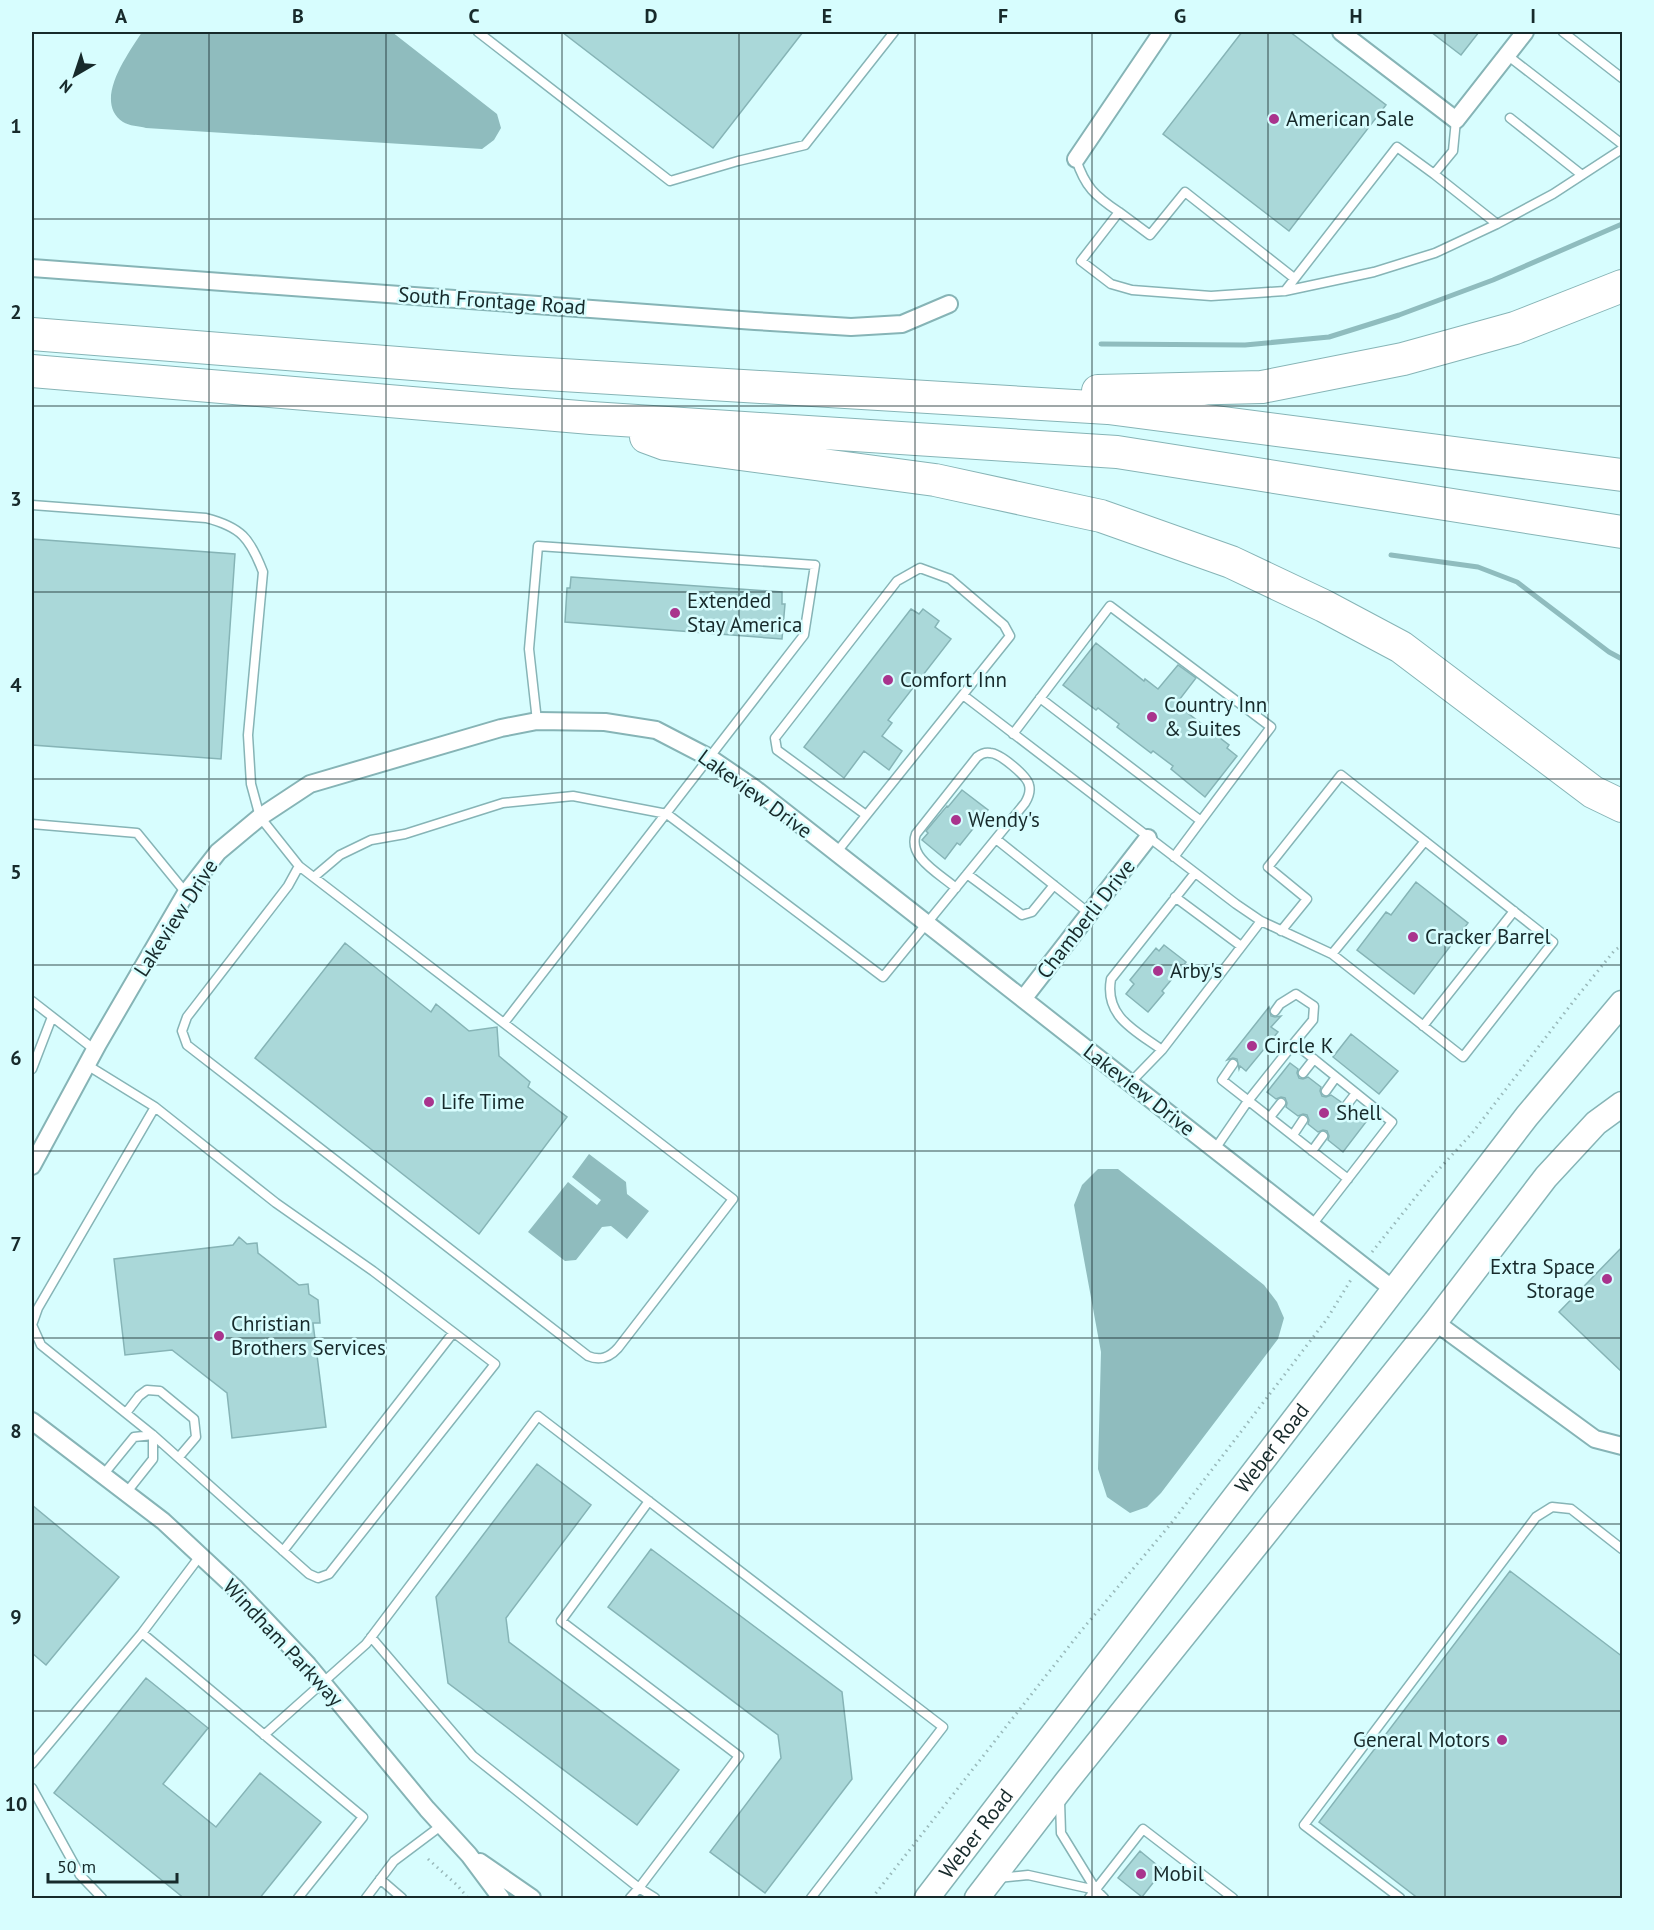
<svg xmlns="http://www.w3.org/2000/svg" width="1654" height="1930" font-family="'PT Sans',sans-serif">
<rect width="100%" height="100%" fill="#d7fdfe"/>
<path fill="#8fbcbe" d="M 142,32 L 392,32 L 497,114 L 501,128 L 494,140 L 482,149 L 146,128 C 139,126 129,126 123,122 C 92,101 129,53 142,32 Z
M 589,1154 L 626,1182 L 627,1194 L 649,1211 L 627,1239 L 611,1226 L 602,1227 L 576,1260 L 565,1261 L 528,1232 L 568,1182 L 597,1205 L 601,1200 L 572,1177 Z
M 1098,1169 L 1118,1169 L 1264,1285 L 1277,1302 L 1284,1318 L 1278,1339 L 1161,1493 L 1147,1507 L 1130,1513 L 1107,1497 L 1098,1469 L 1101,1352 L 1074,1205 L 1082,1185 Z"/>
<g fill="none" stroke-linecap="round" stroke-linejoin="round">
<path stroke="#8fbcbe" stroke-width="5" d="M 1101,344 L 1245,345 L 1329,337 L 1399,315 L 1493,280 L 1622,224
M 1391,555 L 1478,567 L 1517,582 L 1609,652 L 1622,659"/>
</g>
<path fill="#aad8d9" stroke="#86b4b6" stroke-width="1.5" d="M 562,32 L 803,32 L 713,148 Z
M 1242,32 L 1290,32 L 1386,105 L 1289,231 L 1163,134 Z
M 1431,32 L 1479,32 L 1461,55 Z
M 32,539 L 235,554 L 221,759 L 32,745 Z
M 571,577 L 782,592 L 782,604 L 785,604 L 782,639 L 565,622 L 567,588 L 570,588 Z
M 911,609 L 919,614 L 923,609 L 939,621 L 935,627 L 951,639 L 888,720 L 892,723 L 882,736 L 902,751 L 889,770 L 864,751 L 844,778 L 804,747 Z
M 1096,643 L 1144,681 L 1145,679 L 1158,689 L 1178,665 L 1196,678 L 1176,704 L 1229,745 L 1227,748 L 1237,756 L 1205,797 L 1171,769 L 1173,766 L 1153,751 L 1151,753 L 1117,727 L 1119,724 L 1098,708 L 1096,710 L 1063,685 Z
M 962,790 L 988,810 L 960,845 L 957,843 L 945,859 L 922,840 L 928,833 L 926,831 L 947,806 L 948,807 Z
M 1416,882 L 1468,923 L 1414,994 L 1357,950 L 1386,912 L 1391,915 Z
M 345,943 L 431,1012 L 436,1004 L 469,1031 L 497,1027 L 499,1056 L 530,1082 L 528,1087 L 567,1117 L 479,1234 L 255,1058 Z
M 1164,945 L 1186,962 L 1162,991 L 1164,993 L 1148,1012 L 1126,994 L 1134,984 L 1130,980 L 1156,948 L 1159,951 Z
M 1269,1007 L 1271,1016 L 1275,1017 L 1281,1016 L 1271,1027 L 1278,1032 L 1246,1071 L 1240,1066 L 1239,1069 L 1237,1059 L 1233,1058 L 1227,1060 Z
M 1351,1034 L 1398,1071 L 1379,1094 L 1333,1057 Z
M 1290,1063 L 1298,1069 L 1297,1073 L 1299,1078 L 1303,1079 L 1308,1077 L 1321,1087 L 1320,1091 L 1322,1096 L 1326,1097 L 1331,1095 L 1341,1102 L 1342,1111 L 1346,1112 L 1351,1110 L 1366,1122 L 1343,1152 L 1328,1140 L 1329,1136 L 1327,1131 L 1323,1130 L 1318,1132 L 1308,1124 L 1309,1120 L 1307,1115 L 1303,1114 L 1298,1116 L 1286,1107 L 1287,1103 L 1285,1098 L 1281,1097 L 1276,1099 L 1267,1092 Z
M 239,1237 L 247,1244 L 257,1243 L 258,1253 L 299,1285 L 308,1284 L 309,1294 L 318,1300 L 320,1323 L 313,1323 L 326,1427 L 232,1438 L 227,1393 L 172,1350 L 125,1355 L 114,1259 L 233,1245 Z
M 1623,1246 L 1623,1373 L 1559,1312 Z
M 537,1464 L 591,1505 L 506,1618 L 509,1642 L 679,1770 L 637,1825 L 448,1683 L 436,1597 Z
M 32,1505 L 119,1577 L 46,1665 L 32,1653 Z
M 651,1549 L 842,1692 L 852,1779 L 765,1893 L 710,1852 L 781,1758 L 778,1735 L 608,1607 Z
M 1510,1571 L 1623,1657 L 1623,1899 L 1419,1899 L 1319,1822 Z
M 146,1678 L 208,1728 L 163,1784 L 216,1827 L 260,1773 L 321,1822 L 259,1899 L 185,1899 L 54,1793 Z
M 1140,1851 L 1163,1870 L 1142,1897 L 1118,1878 Z"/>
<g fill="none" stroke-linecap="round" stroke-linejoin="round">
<defs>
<path id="lane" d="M 478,32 L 670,181 L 738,161 L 805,145 L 894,32
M 1563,32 L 1622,78
M 1507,55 L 1622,144
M 1510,118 L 1582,175
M 1456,120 L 1453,151 L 1434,174 L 1497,224 L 1553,194 L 1622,149
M 1076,159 C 1085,187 1095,196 1119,212 L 1081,261 L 1111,284 L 1132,290 L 1211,296 L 1285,291 L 1374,272 L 1435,253 L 1497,224
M 1119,212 L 1150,235 L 1185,192 L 1294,278
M 1285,291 L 1397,147 L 1434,174
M 32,505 L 206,518 C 241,527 250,538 263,572 L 248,735 L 251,784 L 260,817 L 299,866 L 733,1199 L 618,1348 C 609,1358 600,1361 588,1356 L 187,1045 L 182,1031 L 187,1017 L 288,886 L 299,866
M 963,695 L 1236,904 L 1261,921 L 1332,954 L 1463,1057 L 1553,942 L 1341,775 L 1268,867 L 1307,899 L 1281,931
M 1040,698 L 1201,821
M 1013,734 L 1110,606 L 1271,727 L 1174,857
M 32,824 L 137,833 L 186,893
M 996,839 L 1090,914
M 836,853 L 1010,636 L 1004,625 L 950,579 L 920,568 L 897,581 L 775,738 L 777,750 L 866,815
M 967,874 L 1022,915 L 1032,912 L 1054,885
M 314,877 L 340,855 L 371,840 L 405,834 L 503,803 L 573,796 L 667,814 L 883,977 L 1025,803 C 1028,798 1031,792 1029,785 C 1027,776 1000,753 990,753 C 985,752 981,754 977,757 L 916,834 C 907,857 940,874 956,888
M 1175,897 L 1241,946
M 1332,954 L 1425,841
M 32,1001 L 95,1050
M 1275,1011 L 1280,1004 L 1296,994 L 1314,1006 L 1313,1020 L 1294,1043
M 504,1023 L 804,635 L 815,565 L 538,546 L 529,649 L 537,721
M 1423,1026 L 1514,911
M 1162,1050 C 1136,1031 1104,1017 1111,979 L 1195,873
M 1233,1064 L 1222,1080 L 1348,1179
M 87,1065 L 155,1107 L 38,1308 L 32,1325 L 41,1345 L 153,1435 L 309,1574 L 318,1578 L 329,1574 L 495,1364 L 373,1271 L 276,1203 L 155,1107
M 32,1069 L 52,1017
M 1303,1073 L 1314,1059
M 1130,1083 L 1162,1050 L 1261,921
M 1326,1091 L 1336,1077
M 1346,1106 L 1356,1093
M 1270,1117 L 1281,1103
M 1293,1135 L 1303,1120
M 1215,1149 L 1248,1101 L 1294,1043 L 1392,1122 L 1312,1225
M 1312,1151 L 1323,1136
M 126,1413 L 139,1396 L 147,1390 L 160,1391 L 194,1419 L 196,1437 L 179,1457
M 103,1475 L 134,1437 L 153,1435 L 153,1459 L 126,1493
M 283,1551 L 453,1333
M 142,1633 L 200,1556
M 371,1637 L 473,1756 L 639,1888 L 739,1756 L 561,1621 L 649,1501
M 264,1735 L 366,1644 L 538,1416 L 943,1727 L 811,1898
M 32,1764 L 142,1633 L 363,1817 L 298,1898
M 32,1788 L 80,1875 L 102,1898
M 1060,1801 L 1061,1833 L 1096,1890 L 1104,1898
M 998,1878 L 1028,1875 L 1096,1890
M 380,1879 L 402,1898
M 366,1898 L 394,1861 L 442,1825
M 630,1898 L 639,1888 L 655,1898
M 1089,1898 L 1143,1829 L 1233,1898
M 1400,1898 L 1304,1825 L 1536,1517 L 1552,1507 L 1571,1509 L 1622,1549"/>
<path id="street" d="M 1341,32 L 1456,120 L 1525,32
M 1076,159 L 1162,32
M 32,268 L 755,321 L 851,327 L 902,324 L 949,304
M 1023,999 L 1148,838
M 32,1166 L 98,1044 L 186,893 L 218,852 L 260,817 L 310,784 L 501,728 L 537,721 L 605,722 L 656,730 L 710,758 L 754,788 L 1394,1290
M 1435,1322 L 1595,1439 L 1622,1446
M 32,1421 L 163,1521 L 234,1587 L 308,1665 L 427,1809 L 469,1855 L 501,1898
M 480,1862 L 532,1898"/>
<g id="secondary">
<path id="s1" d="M 927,1898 L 1527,1116 L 1622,1003"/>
<path d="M 977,1898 L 1067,1781 L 1435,1322 L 1546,1177 L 1596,1123 L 1622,1104"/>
</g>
<path id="highway" d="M 32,334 L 513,372 L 1108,408 L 1622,475
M 32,371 L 591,418 L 1117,452 L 1622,532
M 1098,391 L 1262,387 L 1403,359 L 1515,328 L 1622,286
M 646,437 L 665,444 L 935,480 L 1101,516 L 1231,562 L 1324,606 L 1401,647 L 1593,792 L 1622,806"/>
</defs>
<use href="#lane" stroke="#86b4b6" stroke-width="11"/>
<use href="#street" stroke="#86b4b6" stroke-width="20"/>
<use href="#secondary" stroke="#86b4b6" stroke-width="27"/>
<use href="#highway" stroke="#86b4b6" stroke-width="34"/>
<path stroke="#99b9ba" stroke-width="3" stroke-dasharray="1.5 4.5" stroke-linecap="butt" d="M 1372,1252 L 1430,1179 L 1473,1132 L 1576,998 L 1614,951 L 1622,945
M 428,1859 L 457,1885 L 468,1898
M 872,1898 L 1081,1631 L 1169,1526 L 1327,1319 L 1352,1278"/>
<use href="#lane" stroke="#fff" stroke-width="8"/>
<use href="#street" stroke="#fff" stroke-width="16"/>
<use href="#secondary" stroke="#fff" stroke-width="24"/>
<use href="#highway" stroke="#fff" stroke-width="32"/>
</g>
<path fill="none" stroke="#172a2b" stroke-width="1.5" stroke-opacity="0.55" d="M 209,32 L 209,1898M 386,32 L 386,1898M 562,32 L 562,1898M 739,32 L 739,1898M 915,32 L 915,1898M 1092,32 L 1092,1898M 1268,32 L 1268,1898M 1445,32 L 1445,1898M 32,219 L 1622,219M 32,406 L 1622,406M 32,592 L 1622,592M 32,779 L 1622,779M 32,965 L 1622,965M 32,1151 L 1622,1151M 32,1338 L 1622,1338M 32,1524 L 1622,1524M 32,1711 L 1622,1711"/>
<g fill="#a9348d" stroke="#d7fdfe" stroke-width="2">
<circle cx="1274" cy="119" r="6"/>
<circle cx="675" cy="613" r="6"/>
<circle cx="888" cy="680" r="6"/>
<circle cx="1152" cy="717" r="6"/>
<circle cx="956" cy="820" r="6"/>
<circle cx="1413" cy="937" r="6"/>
<circle cx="1158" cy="971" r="6"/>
<circle cx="1252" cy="1046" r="6"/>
<circle cx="429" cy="1102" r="6"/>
<circle cx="1324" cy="1113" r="6"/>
<circle cx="1607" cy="1279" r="6"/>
<circle cx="219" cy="1336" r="6"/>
<circle cx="1502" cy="1740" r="6"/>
<circle cx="1141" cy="1874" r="6"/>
</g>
<g text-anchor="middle" stroke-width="5" stroke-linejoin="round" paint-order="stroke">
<g font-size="21" fill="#172a2b" stroke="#d7fdfe" text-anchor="start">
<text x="1286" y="126">American Sale</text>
<text x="687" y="608">Extended<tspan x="687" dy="24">Stay America</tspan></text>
<text x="900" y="687">Comfort Inn</text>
<text x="1164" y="712">Country Inn<tspan x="1164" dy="24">&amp; Suites</tspan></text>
<text x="968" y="827">Wendy's</text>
<text x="1425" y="944">Cracker Barrel</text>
<text x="1170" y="978">Arby's</text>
<text x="1264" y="1053">Circle K</text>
<text x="441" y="1109">Life Time</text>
<text x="1336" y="1120">Shell</text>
<text x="1595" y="1274" text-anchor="end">Extra Space<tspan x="1595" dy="24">Storage</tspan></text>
<text x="231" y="1331">Christian<tspan x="231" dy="24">Brothers Services</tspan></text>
<text x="1490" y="1747" text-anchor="end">General Motors</text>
<text x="1153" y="1881">Mobil</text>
</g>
<g font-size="21" fill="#172a2b" stroke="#d7fdfe">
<text transform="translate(492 301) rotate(4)" y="7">South Frontage Road</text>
<text transform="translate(755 794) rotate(36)" y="7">Lakeview Drive</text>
<text transform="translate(176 918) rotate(-57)" y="7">Lakeview Drive</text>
<text transform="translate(1086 919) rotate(-52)" y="7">Chamberli Drive</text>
<text transform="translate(1139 1090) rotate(38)" y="7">Lakeview Drive</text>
<text dy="7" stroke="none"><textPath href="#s1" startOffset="567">Weber Road</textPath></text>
<text transform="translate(283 1643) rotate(47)" y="7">Windham Parkway</text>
<text dy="7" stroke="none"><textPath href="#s1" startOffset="81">Weber Road</textPath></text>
</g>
</g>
<rect width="1654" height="1930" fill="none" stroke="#d7fdfe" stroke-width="66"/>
<g transform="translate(75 75) rotate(219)" stroke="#d7fdfe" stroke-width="4.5" paint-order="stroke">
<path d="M0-4.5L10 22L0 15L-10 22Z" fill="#172a2b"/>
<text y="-9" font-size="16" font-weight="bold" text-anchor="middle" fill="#172a2b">N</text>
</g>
<path d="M48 1873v9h129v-9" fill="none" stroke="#172a2b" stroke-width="3"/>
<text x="57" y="1873" font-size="18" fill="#172a2b" stroke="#d7fdfe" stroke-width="4.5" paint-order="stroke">50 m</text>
<rect x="33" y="33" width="1588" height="1864" fill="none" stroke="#172a2b" stroke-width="2"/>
<g font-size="20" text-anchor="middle" font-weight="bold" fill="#172a2b">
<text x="121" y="23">A</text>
<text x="298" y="23">B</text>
<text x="474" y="23">C</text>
<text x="651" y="23">D</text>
<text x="827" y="23">E</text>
<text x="1003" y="23">F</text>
<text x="1180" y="23">G</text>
<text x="1356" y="23">H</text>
<text x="1533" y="23">I</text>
<text x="16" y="133">1</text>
<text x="16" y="319">2</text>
<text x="16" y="506">3</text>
<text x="16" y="692">4</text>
<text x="16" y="879">5</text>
<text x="16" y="1065">6</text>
<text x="16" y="1251">7</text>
<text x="16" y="1438">8</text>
<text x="16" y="1624">9</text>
<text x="16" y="1811">10</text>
</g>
</svg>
